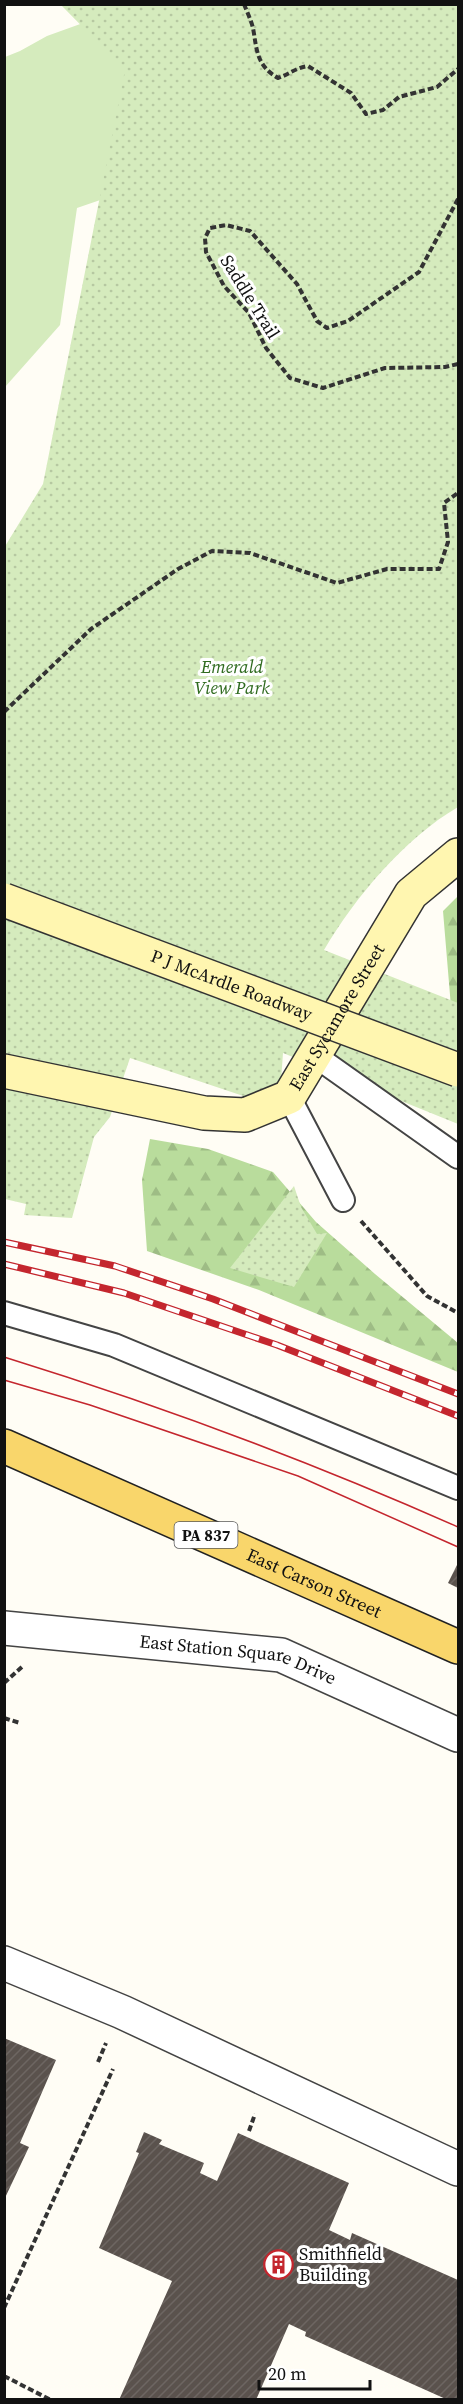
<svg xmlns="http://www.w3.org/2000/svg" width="463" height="2404" font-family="'Source Serif 4',serif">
<defs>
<pattern id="forest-firs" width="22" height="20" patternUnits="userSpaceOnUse" patternTransform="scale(1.5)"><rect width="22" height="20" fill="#b9dc9c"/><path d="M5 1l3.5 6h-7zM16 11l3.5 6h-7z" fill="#9ebc85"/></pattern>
<pattern id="park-dots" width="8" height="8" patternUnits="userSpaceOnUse" patternTransform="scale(1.5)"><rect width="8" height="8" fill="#d5ebbd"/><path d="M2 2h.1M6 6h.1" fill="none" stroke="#b6c8a1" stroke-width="1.8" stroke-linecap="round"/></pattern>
<pattern id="building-hatch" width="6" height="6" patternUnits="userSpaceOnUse" patternTransform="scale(1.5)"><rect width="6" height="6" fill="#5a524d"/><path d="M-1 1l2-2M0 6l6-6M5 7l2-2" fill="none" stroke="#6d6662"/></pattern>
</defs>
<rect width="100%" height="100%" fill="#fffdf5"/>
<path fill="#d5ebbd" d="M 108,14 L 167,177 L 77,208 L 60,325 L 5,387 L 5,57 L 20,51 L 47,36 Z"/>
<path fill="url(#forest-firs)" d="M 458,896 L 458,1011 L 451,1007 L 443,911 Z
M 150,1139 L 208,1149 L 273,1172 L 316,1222 L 375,1274 L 458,1343 L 458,1372 L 259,1290 L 147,1251 L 142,1180 Z"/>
<path fill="url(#park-dots)" d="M 61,5 L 458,5 L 458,807 C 405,838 355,897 324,950 L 458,1003 L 458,1124 L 283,1053 L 279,1108 L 130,1058 L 110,1117 L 94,1137 L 72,1218 L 24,1215 L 26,1204 L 5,1199 L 4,548 L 43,484 L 125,70 Z
M 294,1186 L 301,1207 L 317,1234 L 327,1233 L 294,1287 L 230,1268 Z"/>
<path fill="url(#building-hatch)" d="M 458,1563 L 458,1588 L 448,1583 Z
M 4,2038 L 56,2060 L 20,2143 L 29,2147 L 4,2200 Z
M 144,2132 L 162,2140 L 159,2144 L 204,2163 L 200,2173 L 217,2181 L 238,2133 L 349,2183 L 329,2230 L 350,2240 L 352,2233 L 458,2280 L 458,2400 L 448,2400 L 305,2336 L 306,2332 L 289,2324 L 256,2400 L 119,2400 L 172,2281 L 99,2248 L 139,2153 L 136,2152 Z"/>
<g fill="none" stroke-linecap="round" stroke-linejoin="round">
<defs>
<path id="lane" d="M 314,1055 L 458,1157
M 289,1097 L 343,1200
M 4,1313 L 114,1345 L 458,1488"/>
<g id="street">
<path id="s1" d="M 4,1628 L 281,1655 L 458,1735"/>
<path d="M 4,1963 L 122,2012 L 458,2169"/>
</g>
<g id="secondary">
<path id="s2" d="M 4,1071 L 204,1113 L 245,1115 L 289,1097 L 411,894 L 458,855"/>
</g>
<g id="primary">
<path id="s3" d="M 4,1446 L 458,1647"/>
</g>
</defs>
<use href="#lane" stroke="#444" stroke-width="26"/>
<use href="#street" stroke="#444" stroke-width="36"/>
<use href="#secondary" stroke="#333" stroke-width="36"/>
<use href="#primary" stroke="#222" stroke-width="36"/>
<path stroke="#333" stroke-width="4" stroke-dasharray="6 3" stroke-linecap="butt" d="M 244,4 C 247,12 251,20 253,28 C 257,50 256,65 278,78 C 290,74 295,68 308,66 L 351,93 L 366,114 L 383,110 L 399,97 L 437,87 L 458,69
M 458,199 L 419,272 L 348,321 L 327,328 L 317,321 L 297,284 L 250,231 L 226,225 L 210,228 L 205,238 L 206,252 L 224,286 L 249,313 L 266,348 L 290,378 L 323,388 L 385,368 L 445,367 L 458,364
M 4,712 L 91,629 L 178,569 L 212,551 L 250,553 L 337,583 L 387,569 L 439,569 L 448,542 L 444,503 L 458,493
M 361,1221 L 427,1296 L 458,1313
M 4,1683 L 23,1666
M 4,1718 L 20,1723
M 98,2062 L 106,2043
M 249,2131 L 255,2114
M 4,2308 L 113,2069
M 4,2376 L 51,2400"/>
<use href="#lane" stroke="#fff" stroke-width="22"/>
<use href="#street" stroke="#fff" stroke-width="33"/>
<use href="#secondary" stroke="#fff6b0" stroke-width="33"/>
<use href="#primary" stroke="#f9d66b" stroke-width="33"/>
<path stroke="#c4262e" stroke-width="1.5" d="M 4,1357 C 159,1405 311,1462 458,1527
M 4,1380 L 90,1405 L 298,1476 L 458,1547"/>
<defs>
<path id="rail" d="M 4,1242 L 115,1266 L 213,1299 L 458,1394
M 4,1264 L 124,1293 L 277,1345 L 458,1416"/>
</defs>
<use href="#rail" stroke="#c4262e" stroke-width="7"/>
<use href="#rail" stroke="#fff" stroke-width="4.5" stroke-dasharray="14" stroke-linecap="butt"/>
<defs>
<g id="secondary-bridge">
<path id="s4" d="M 4,900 L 458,1070"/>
</g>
</defs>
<use href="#secondary-bridge" stroke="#333" stroke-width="36" stroke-linecap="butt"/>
<use href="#secondary-bridge" stroke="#fff6b0" stroke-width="33"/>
</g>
<defs>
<symbol id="building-ring" viewBox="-11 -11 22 22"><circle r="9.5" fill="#fff" stroke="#c4262e" stroke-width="1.5"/><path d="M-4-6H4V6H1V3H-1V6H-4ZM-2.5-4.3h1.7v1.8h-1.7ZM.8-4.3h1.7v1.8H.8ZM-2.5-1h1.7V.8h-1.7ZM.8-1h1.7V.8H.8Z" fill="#c4262e"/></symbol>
</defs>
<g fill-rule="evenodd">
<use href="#building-ring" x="262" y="2248" width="33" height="33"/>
</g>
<g text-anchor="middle" stroke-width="6" stroke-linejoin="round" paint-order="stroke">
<rect fill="#fff" stroke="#585858" stroke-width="1.5" x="174.5" y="1522" width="63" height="26" rx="4.5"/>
<g font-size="16" font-weight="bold" fill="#111">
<text x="206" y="1541">PA 837</text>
</g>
<g font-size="18" fill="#111" stroke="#fff">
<text transform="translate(250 297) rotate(58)" y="6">Saddle Trail</text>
<text dy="6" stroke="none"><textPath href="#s4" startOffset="243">P J McArdle Roadway</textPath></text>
<text dy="6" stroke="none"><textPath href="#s2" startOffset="386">East Sycamore Street</textPath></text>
<text dy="6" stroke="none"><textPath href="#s3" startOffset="339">East Carson Street</textPath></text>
<text dy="6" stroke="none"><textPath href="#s1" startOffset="237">East Station Square Drive</textPath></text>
</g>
<g font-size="18" font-style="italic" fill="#2f6b1f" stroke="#fff">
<text x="232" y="673">Emerald<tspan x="232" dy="21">View Park</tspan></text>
</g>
<g font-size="18" fill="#111" stroke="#fff" text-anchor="start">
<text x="299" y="2260">Smithfield<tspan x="299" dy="21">Building</tspan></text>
</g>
</g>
<rect width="463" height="2404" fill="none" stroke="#111111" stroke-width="12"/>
<path d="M259 2380v9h111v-9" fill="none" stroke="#111111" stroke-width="3"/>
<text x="268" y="2380" font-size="18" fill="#111111" stroke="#ffffff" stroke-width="4.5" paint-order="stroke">20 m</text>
</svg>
